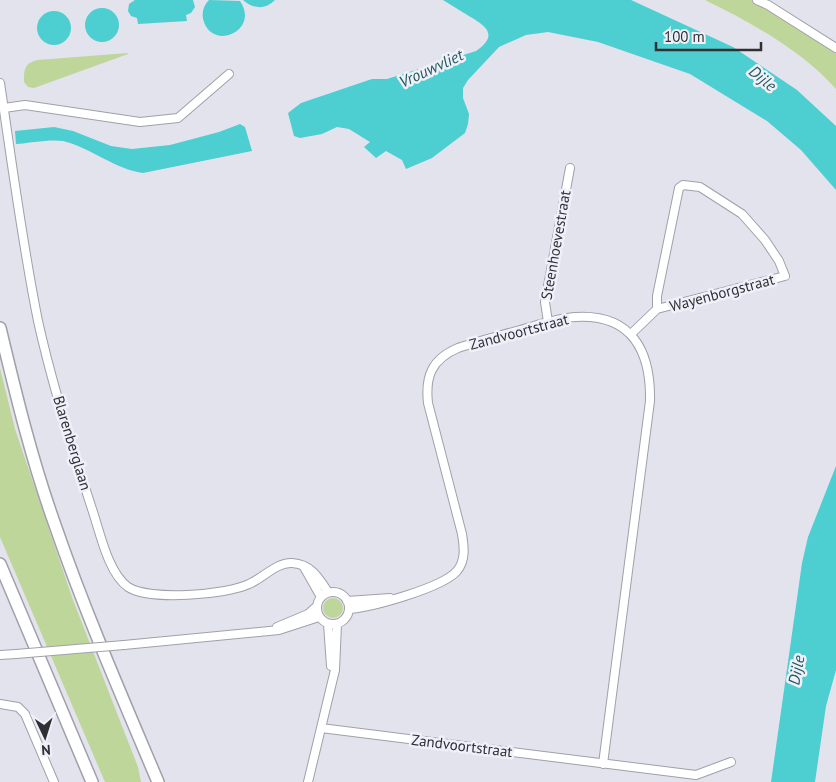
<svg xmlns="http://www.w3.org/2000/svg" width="836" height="782" font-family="'PT Sans',sans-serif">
<rect width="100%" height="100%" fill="#e2e3ed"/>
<path fill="#bed699" d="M 705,0 L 752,0 L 760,3 L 836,51 L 836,89 C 803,51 750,22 705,0 Z
M 128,53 L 128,54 L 34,88 L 28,87 L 24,82 C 24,68 25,63 38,60 Z
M 0,368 L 15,429 L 73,600 L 138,767 L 141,782 L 105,782 L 0,537 Z
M323 608a10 10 0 1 1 20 0a10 10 0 1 1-20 0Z"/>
<path fill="#4dced0" d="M 135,0 L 193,0 L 195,7 L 191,13 L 186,15 L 187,21 L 138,24 L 137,18 L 131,16 L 128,11 L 129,4 Z
M 209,0 L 240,1 C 260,30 214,51 204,22 C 201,14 203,6 209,0 Z
M 243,0 L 275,0 C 265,10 253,9 243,0 Z
M 443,0 L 631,0 L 733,47 L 797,90 L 836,126 L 836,190 L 801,150 L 767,121 L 690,74 L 598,42 L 548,32 L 526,35 L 499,47 L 468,80 L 463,88 L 463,98 L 469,114 L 468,124 L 465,133 L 432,158 L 406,169 L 402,160 L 386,151 L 376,158 L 364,147 L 370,142 L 349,129 L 337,127 L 322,134 L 300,138 L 294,136 L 288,113 L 301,103 L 372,79 L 387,79 L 476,51 C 502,33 482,24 464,13 C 457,9 450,4 443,0 Z
M85 25a17 17 0 1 1 34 0a17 17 0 1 1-34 0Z
M37 28a17 17 0 1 1 34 0a17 17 0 1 1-34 0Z
M 240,124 L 245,127 L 252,151 L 143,173 C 114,169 92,148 63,141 C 50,139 29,143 16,144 L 15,131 L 54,127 L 73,131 L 111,146 L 132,149 L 170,145 L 219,132 Z
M 836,466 L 836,670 L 826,706 L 815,782 L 771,782 L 802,563 L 808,537 Z"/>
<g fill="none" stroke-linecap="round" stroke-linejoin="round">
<defs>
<path id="minor" d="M 757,0 L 768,5 L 836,48
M 0,83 C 12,163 22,242 38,321 C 52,385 72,448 92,509 C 100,532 108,573 128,587 C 149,601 226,595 249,584 C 263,578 277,562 292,563 C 311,564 319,578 328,592
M 4,108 L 25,105 L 140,122 L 178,118 L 229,74
M 548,322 L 545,302 L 570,168
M 631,334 L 657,309 L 785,276 L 779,261 L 765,240 L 742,214 L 700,187 L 683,185 L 679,188 L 657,296 L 657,309
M 304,567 L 321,597
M317 608a16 16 0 1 1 32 0a16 16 0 1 1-32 0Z
M 347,601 L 390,598
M 349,609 C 372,607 442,588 457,571 C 466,560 464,547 462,534 L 428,403 C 425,376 432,359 458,348 C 478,341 499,336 520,330 C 538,325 557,318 576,317 C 632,314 651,351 650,401 L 603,764
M 328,624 L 331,666
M 277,627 L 308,614 L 316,607
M 124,645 L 279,630 L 319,617
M 0,655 L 16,654
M 0,704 L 18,707 L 25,714 L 54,782
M 321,728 L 696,775 L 731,762
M 308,782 L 335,670 L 337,624"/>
<path id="highway" d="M 0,328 C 16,395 32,461 55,525 C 85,612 122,697 158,782
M 0,564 L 92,782"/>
</defs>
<use href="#minor" stroke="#a0a0aa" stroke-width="10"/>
<use href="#highway" stroke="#a0a0aa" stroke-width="14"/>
<use href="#minor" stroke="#fff" stroke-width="8"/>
<use href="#highway" stroke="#fff" stroke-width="11"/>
<defs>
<path id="minor-bridge" d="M 16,654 L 124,645"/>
</defs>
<use href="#minor-bridge" stroke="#a0a0aa" stroke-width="10" stroke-linecap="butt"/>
<use href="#minor-bridge" stroke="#fff" stroke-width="8"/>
</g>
<g text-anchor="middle" stroke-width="5" stroke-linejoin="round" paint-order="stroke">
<g font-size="15" fill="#303034" stroke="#f0f0fa">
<text transform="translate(556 245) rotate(-80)" y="5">Steenhoevestraat</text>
<text transform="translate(722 293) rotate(-15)" y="5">Wayenborgstraat</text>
<text transform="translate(519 332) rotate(-15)" y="5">Zandvoortstraat</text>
<text transform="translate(72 443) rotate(73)" y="5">Blarenberglaan</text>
<text transform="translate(462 746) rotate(7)" y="5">Zandvoortstraat</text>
</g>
<g font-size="16" font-style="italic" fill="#255a5b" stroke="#f0f0fa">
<text transform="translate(431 68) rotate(-25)" y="6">Vrouwvliet</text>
<text transform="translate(763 78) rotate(39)" y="6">Dijle</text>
<text transform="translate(796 670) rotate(-79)" y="6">Dijle</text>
</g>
</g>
<g transform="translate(45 737) rotate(176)" stroke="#f0f0fa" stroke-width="4" paint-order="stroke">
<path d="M0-4L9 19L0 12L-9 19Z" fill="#303034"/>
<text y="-8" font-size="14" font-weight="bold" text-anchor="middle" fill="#303034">N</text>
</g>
<path d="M656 42v8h105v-8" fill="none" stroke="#303034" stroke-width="2.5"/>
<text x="664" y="42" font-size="15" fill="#303034" stroke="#f0f0fa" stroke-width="4" paint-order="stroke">100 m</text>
</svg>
